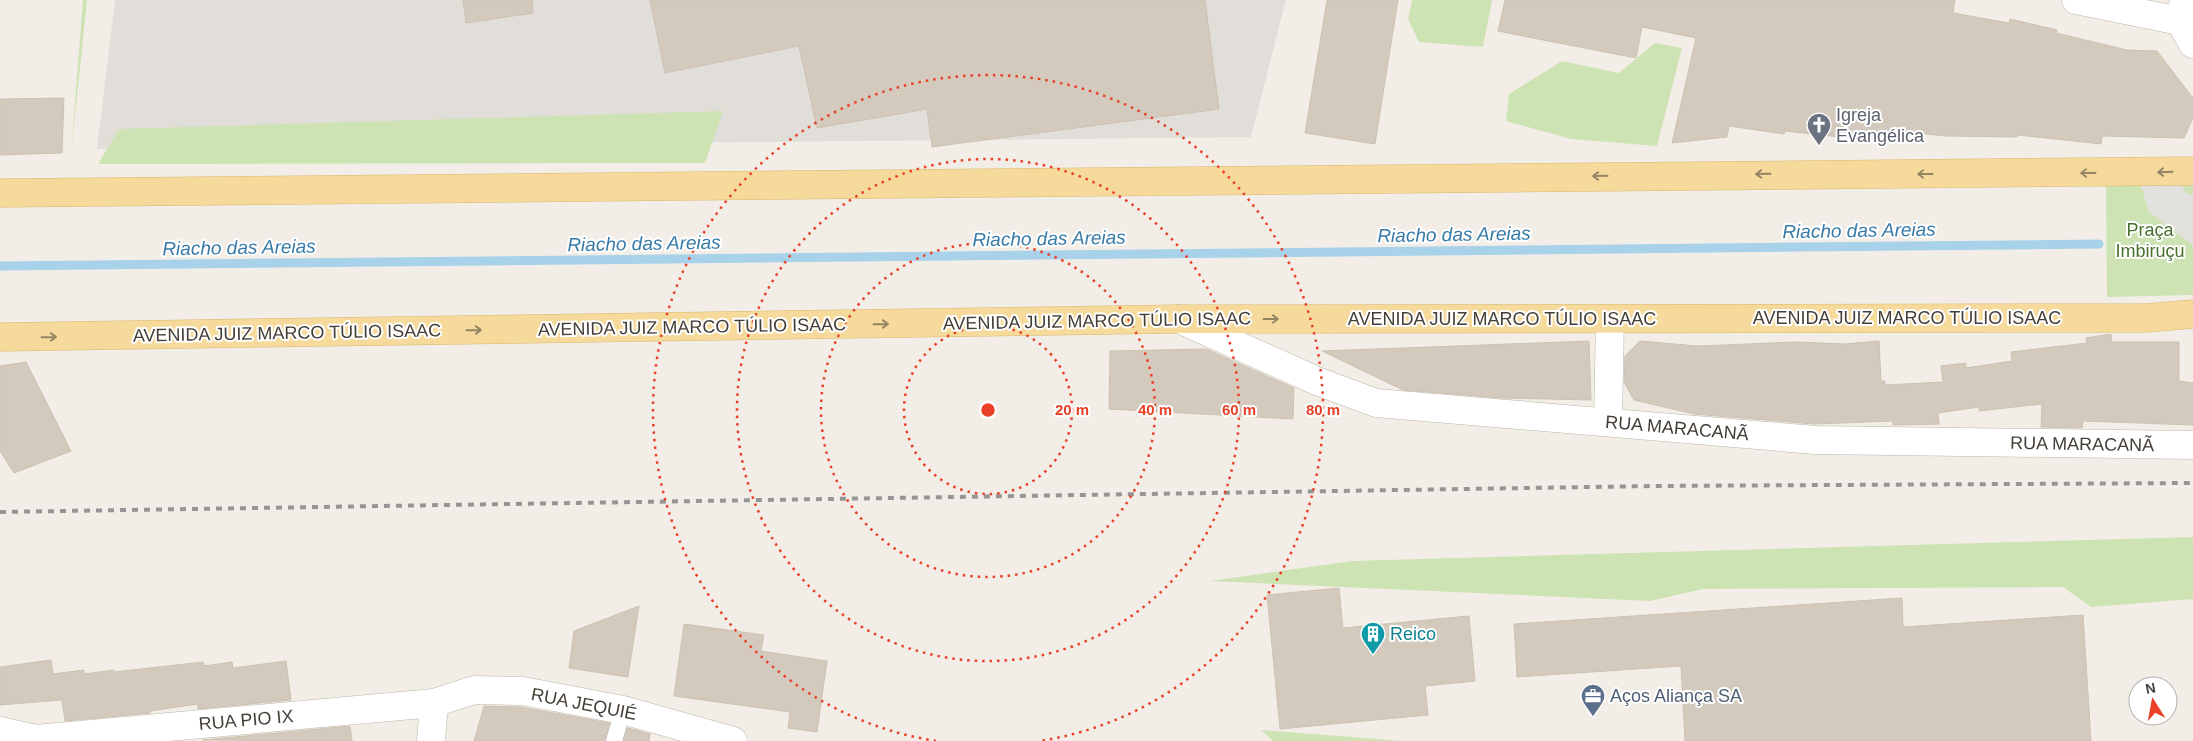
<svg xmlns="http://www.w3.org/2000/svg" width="2193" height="741" font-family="Helvetica,sans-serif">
<rect width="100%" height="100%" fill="#f2eee7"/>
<path fill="#e1ddd8" d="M 115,0 L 1286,0 L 1251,137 L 97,149 Z"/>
<path fill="#cee3b3" d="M 83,0 L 87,0 L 71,154 Z
M 1412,0 L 1492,0 L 1483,47 L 1419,42 L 1408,19 Z
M 1655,43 L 1682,48 L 1657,146 L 1571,139 L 1506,121 L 1509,94 L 1562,61 L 1619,73 Z
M 723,111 L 705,163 L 98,164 L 119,129 Z
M 2193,177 L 2193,295 L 2107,297 L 2106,186 Z
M 2193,537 L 2193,599 L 2091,607 L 2063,587 L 1703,589 L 1650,601 L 1210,581 L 1352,561 Z
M 1261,730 L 1404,741 L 1273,741 Z"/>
<path fill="#e3e1de" d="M 2137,172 L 2169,172 L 2189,195 L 2193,195 L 2193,245 L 2149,212 Z"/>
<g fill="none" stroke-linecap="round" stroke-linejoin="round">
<path stroke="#a8d1ea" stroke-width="9" d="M 0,266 L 2099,244"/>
</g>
<path fill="#d3cabd" stroke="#cdc1b1" d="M 463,0 L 532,0 L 533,13 L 466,23 Z
M 650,0 L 1205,0 L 1219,109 L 932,147 L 927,109 L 817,128 L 799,46 L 665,73 Z
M 1327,0 L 1398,0 L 1375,144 L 1305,133 Z
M 1505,0 L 1955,0 L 1953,13 L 2009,23 L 2010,19 L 2057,30 L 2056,33 L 2127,50 L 2157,51 L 2193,98 L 2193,118 L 2184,138 L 2102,136 L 2101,144 L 2018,135 L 2017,137 L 1947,136 L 1904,132 L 1903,138 L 1877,135 L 1876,141 L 1785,131 L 1784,134 L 1729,126 L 1727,137 L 1672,143 L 1696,38 L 1642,27 L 1636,58 L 1543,40 L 1498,31 Z
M 64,98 L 62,153 L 0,155 L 0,99 Z
M 2111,334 L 2112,342 L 2179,342 L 2179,381 L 2193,383 L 2193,425 L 2083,421 L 2082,428 L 2041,427 L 2042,404 L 1979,411 L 1979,407 L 1938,413 L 1939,424 L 1893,425 L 1893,421 L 1814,424 L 1694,414 L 1634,400 L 1624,382 L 1625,356 L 1640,341 L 1697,346 L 1796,342 L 1844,344 L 1879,341 L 1881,381 L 1885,381 L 1885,385 L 1943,382 L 1941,366 L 1966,363 L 1966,368 L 2012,361 L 2011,352 L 2087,343 L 2086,338 Z
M 1589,341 L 1591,400 L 1501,398 L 1403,390 L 1322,351 Z
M 1206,349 L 1294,388 L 1293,419 L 1109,409 L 1110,351 Z
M 26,362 L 71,451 L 14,473 L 0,451 L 0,366 Z
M 1339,588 L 1343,628 L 1469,616 L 1475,681 L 1425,686 L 1428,715 L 1280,729 L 1267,595 Z
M 1902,598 L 1903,627 L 2083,615 L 2091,741 L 1685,741 L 1681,666 L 1517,677 L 1514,624 Z
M 639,606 L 628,677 L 569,668 L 574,631 Z
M 684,624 L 764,635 L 761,651 L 827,661 L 817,732 L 788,728 L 790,712 L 674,696 Z
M 51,660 L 53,674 L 84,670 L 84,674 L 114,670 L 114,672 L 203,662 L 204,666 L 232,662 L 233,668 L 286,661 L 291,700 L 198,709 L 198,704 L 150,711 L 150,713 L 65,721 L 62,700 L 0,705 L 0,667 Z
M 484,706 L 521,707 L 609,723 L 604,741 L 474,741 Z
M 350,726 L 352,741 L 203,740 Z
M 628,728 L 650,734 L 649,741 L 624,741 Z"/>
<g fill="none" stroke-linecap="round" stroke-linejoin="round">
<defs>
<path id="lane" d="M 614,741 L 623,710"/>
<path id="street" d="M 2076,0 L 2180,21 L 2193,20
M 2184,0 L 2180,21 L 2193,44
M 1179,319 L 1317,381 L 1376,403 L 1815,440 L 2193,445
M 1608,422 L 1610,319
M 0,731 L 36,739 L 434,703 L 474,690 L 523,691 L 623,710 L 733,741
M 431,741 L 434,703"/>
<path id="primary" d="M 0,193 L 2193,171
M 0,337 L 1179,319 L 2147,318 L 2193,314"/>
</defs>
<use href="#lane" stroke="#bdb6aa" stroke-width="18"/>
<use href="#street" stroke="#bdb6aa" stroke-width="29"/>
<use href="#primary" stroke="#dab76d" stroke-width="29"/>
<use href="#lane" stroke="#fff" stroke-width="16"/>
<use href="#street" stroke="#fff" stroke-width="28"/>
<use href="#primary" stroke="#f6da9c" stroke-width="28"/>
<path stroke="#959595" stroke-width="4" stroke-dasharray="6 6" stroke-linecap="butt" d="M 0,512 L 1654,486 L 2193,483"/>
</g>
<defs><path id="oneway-shaft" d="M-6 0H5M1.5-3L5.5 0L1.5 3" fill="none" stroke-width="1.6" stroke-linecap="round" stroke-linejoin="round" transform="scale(1.25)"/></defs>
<g stroke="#948564">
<use href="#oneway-shaft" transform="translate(2165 172) rotate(178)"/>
<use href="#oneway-shaft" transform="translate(2088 173) rotate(180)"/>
<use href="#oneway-shaft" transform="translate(1763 174) rotate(179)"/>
<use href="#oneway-shaft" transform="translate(1925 174) rotate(180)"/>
<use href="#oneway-shaft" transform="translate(1600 176) rotate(179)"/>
<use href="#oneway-shaft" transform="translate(1271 319)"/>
<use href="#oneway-shaft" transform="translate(881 324) rotate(-1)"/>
<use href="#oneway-shaft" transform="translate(474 330) rotate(-1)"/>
<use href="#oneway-shaft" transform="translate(49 337) rotate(-1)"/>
</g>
<g fill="none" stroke="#e94027" stroke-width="2.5" stroke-dasharray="2.5 5">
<circle cx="988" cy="410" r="84"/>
<circle cx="988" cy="410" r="167"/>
<circle cx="988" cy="410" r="251"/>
<path d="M936 741A335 335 0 1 1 1040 741"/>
</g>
<defs>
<symbol id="church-pin" viewBox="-11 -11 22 30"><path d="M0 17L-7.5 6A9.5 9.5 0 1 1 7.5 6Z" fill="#6b7280" stroke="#fff"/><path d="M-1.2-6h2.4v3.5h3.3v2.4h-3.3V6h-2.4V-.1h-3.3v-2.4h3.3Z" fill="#fff"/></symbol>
<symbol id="building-pin" viewBox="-11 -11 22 30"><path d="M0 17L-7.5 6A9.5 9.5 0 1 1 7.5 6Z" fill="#0f9aa8" stroke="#fff"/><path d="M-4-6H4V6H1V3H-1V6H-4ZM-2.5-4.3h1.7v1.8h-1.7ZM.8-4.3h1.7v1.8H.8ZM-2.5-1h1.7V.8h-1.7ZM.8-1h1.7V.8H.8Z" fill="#fff"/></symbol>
<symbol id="office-pin" viewBox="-11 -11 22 30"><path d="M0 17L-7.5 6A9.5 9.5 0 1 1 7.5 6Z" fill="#5c6f8a" stroke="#fff"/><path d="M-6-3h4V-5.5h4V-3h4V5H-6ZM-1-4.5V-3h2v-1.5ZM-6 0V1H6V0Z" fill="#fff"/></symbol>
</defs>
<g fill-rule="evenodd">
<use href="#church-pin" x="1805" y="111" width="28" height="38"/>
<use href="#building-pin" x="1359" y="620" width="28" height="38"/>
<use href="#office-pin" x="1579" y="682" width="28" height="38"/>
</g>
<g text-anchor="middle" stroke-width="4" stroke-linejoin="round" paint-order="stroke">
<g font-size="18" fill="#5b616d" stroke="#fff" text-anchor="start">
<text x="1836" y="121">Igreja<tspan x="1836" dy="21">Evangélica</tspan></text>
</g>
<g font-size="18" fill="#49712e" stroke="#fff">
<text x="2150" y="236">Praça<tspan x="2150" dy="21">Imbiruçu</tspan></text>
</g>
<g font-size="18" fill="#443f36" stroke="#fff">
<text x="1907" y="324">AVENIDA JUIZ MARCO TÚLIO ISAAC</text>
<text x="1502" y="325">AVENIDA JUIZ MARCO TÚLIO ISAAC</text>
<text transform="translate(1097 321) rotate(-1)" y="6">AVENIDA JUIZ MARCO TÚLIO ISAAC</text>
<text transform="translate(692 327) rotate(-1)" y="6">AVENIDA JUIZ MARCO TÚLIO ISAAC</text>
<text transform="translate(287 333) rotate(-1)" y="6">AVENIDA JUIZ MARCO TÚLIO ISAAC</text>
<text transform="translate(1677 428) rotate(5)" y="6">RUA MARACANÃ</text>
<text transform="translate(2082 444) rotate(1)" y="6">RUA MARACANÃ</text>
<text transform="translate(584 704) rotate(11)" y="6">RUA JEQUIÉ</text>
<text transform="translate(246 720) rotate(-5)" y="6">RUA PIO IX</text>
</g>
<g font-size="18" fill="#0d838f" stroke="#fff" text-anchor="start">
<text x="1390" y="640">Reico</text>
</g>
<g font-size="18" fill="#4e5e75" stroke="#fff" text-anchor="start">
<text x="1610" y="702">Aços Aliança SA</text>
</g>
<g font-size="19" font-style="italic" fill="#387ba8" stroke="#fff">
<text transform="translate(1859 230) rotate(-1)" y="7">Riacho das Areias</text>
<text transform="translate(1454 234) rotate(-1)" y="7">Riacho das Areias</text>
<text transform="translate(1049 238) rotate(-1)" y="7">Riacho das Areias</text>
<text transform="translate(644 243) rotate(-1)" y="7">Riacho das Areias</text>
<text transform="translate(239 247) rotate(-1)" y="7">Riacho das Areias</text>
</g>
</g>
<circle cx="988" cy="410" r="8" fill="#e94027" stroke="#fff" stroke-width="2.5"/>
<g font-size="15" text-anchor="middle" font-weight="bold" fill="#e94027" stroke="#fff" stroke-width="4" stroke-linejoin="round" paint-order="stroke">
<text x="1072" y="415">20 m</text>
<text x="1155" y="415">40 m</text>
<text x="1239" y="415">60 m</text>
<text x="1323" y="415">80 m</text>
</g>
<g transform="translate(2153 701) rotate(349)"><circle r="24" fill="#ffffff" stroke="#b4b2af"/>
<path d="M0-4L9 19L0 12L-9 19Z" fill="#e94027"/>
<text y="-8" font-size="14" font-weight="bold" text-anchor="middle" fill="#443f36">N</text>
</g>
</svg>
